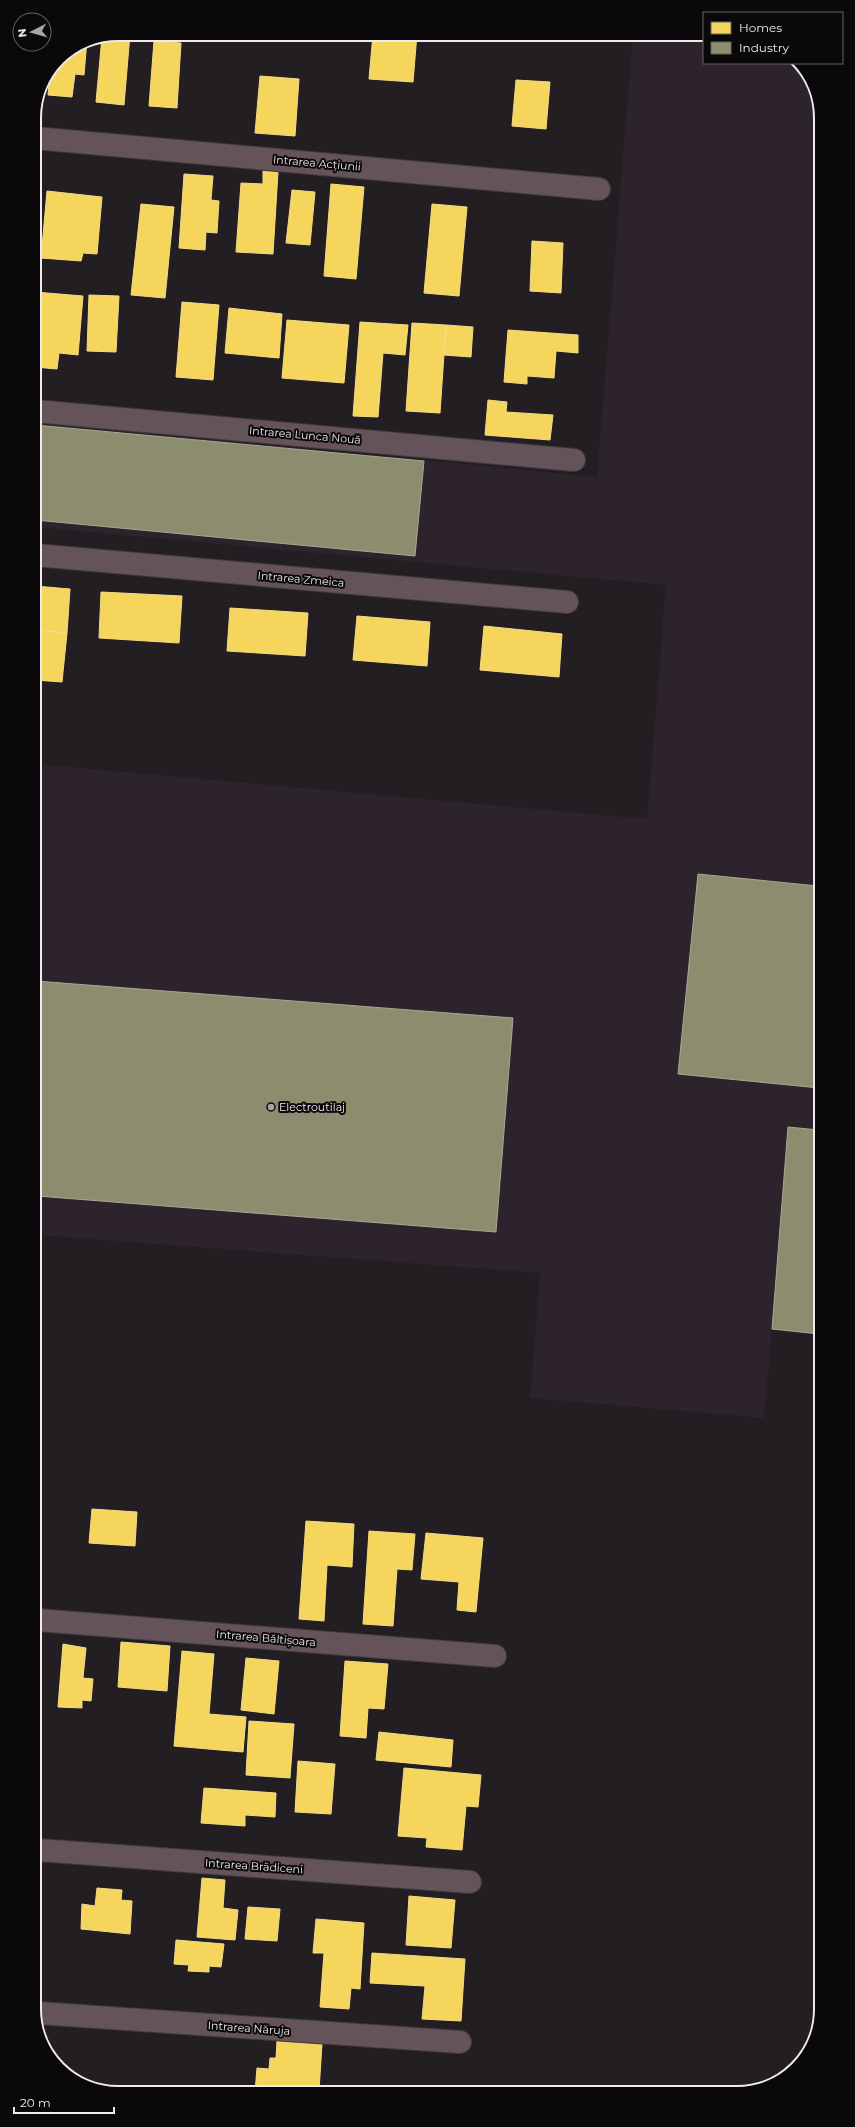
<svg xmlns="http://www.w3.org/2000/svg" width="855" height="2127" font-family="Montserrat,sans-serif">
<rect width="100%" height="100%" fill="#221e21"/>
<path fill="#2d232c" d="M 633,34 L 704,34 L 704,63 L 796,63 L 817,91 L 819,1334 L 772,1330 L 764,1418 L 530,1398 L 540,1273 L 37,1235 L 36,764 L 647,819 L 666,585 L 35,527 L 35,422 L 597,477 Z"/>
<path fill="#f6d55c" stroke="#f4db88" d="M 118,34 L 130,34 L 124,105 L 96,102 L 102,37 Z
M 373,34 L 417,34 L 413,82 L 369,79 Z
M 87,40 L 84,75 L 75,74 L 72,97 L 48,95 L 50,71 L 59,59 Z
M 154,41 L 181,43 L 177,108 L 149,106 Z
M 260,76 L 299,79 L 295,136 L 255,133 Z
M 45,77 L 44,95 L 39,95 L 43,81 Z
M 516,80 L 550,82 L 546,129 L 512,126 Z
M 263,171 L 278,172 L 273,254 L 236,252 L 241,183 L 263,184 Z
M 184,174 L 213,176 L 211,200 L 219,201 L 217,233 L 206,232 L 205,250 L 179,248 Z
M 331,184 L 364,187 L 356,279 L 324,276 Z
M 292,190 L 315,192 L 310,245 L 286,243 Z
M 47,191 L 102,197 L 97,254 L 83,253 L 81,261 L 41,258 Z
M 141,204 L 174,207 L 165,298 L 131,295 Z
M 432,204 L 467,207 L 459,296 L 424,293 Z
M 532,241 L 563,243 L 561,293 L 530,291 Z
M 35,292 L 83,296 L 78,355 L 59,353 L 57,369 L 35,367 Z
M 89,295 L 119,296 L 116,352 L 87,351 Z
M 182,302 L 219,305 L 213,380 L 176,377 Z
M 229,308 L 282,314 L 279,358 L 225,353 Z
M 287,320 L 349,325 L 344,383 L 282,378 Z
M 360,322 L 408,325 L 405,355 L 383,353 L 378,417 L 353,416 Z
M 412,323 L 446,325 L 440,413 L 406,411 Z
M 446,325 L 473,327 L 471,357 L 444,355 Z
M 508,330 L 578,335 L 578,353 L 556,351 L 554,378 L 527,376 L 527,384 L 504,382 Z
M 488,400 L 507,402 L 506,412 L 553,415 L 550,440 L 485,435 Z
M 35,586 L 70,589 L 67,633 L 35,630 Z
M 101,592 L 182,596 L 179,643 L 99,638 Z
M 230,608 L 308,613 L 305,656 L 227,651 Z
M 357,616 L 430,622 L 427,666 L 353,660 Z
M 484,626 L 562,634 L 559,677 L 480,670 Z
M 35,630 L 67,633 L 62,682 L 35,680 Z
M 92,1509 L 137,1512 L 135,1546 L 89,1543 Z
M 306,1521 L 354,1524 L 352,1567 L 327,1565 L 324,1621 L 299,1619 Z
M 369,1531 L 415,1534 L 412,1570 L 397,1569 L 393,1626 L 363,1624 Z
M 426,1533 L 483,1538 L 476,1612 L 457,1610 L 459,1582 L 421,1579 Z
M 121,1642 L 170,1646 L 167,1691 L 118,1687 Z
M 63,1644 L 86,1648 L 83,1678 L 93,1679 L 91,1701 L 82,1700 L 82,1708 L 58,1707 Z
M 182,1651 L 214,1654 L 209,1714 L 246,1717 L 243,1752 L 174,1746 Z
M 246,1658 L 279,1661 L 274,1714 L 241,1710 Z
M 345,1661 L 388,1664 L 384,1709 L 368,1708 L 366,1738 L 340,1736 Z
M 249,1721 L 294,1724 L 290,1778 L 246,1775 Z
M 379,1732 L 453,1740 L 451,1767 L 376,1760 Z
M 298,1761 L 335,1764 L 331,1814 L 295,1812 Z
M 404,1768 L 481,1775 L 478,1807 L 466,1806 L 462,1850 L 426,1847 L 427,1838 L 398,1836 Z
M 204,1788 L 276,1793 L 275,1817 L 245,1815 L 245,1826 L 201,1823 Z
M 202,1878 L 225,1880 L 223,1908 L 238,1910 L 235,1940 L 197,1937 Z
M 97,1888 L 122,1890 L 121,1900 L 132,1901 L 130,1934 L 81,1929 L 82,1904 L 95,1906 Z
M 409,1896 L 455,1900 L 451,1948 L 406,1945 Z
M 248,1907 L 280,1909 L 277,1941 L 245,1939 Z
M 316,1919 L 364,1923 L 360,1989 L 351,1988 L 349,2009 L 320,2007 L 324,1953 L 313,1953 Z
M 176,1940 L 224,1944 L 221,1967 L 209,1966 L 209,1972 L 188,1971 L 189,1965 L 174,1964 Z
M 372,1953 L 465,1959 L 461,2021 L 422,2019 L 425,1986 L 370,1983 Z
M 277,2041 L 322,2044 L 319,2091 L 255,2092 L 257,2068 L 269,2069 L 270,2058 L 276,2058 Z"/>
<path fill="#8c8c6e" stroke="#a9a894" d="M 35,425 L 424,461 L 415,556 L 35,520 Z
M 698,874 L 818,886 L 819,1088 L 678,1074 Z
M 36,981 L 513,1018 L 496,1232 L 37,1196 Z
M 788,1127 L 819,1130 L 819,1334 L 772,1329 Z"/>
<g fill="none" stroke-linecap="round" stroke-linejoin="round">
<defs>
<path id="street" d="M 34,138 L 599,189
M 35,411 L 574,460
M 35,555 L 567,602
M 37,1620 L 495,1656
M 38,1850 L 470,1882
M 38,2013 L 460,2042"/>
</defs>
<use href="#street" stroke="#3e3b3e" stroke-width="24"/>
<use href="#street" stroke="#645459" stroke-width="22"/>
</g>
<circle fill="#a7a3a6" stroke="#0b080a" stroke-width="1.5" cx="271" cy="1107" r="4"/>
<g text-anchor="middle" stroke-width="4" stroke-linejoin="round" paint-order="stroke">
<g font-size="11" fill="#eeeaee" stroke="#0b080a">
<text transform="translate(317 163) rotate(5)" y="4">Intrarea Acțiunii</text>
<text transform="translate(305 435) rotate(5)" y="4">Intrarea Lunca Nouă</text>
<text transform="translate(301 579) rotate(5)" y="4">Intrarea Zmeica</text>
<text transform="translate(266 1638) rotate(5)" y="4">Intrarea Băltișoara</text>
<text transform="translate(254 1866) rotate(4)" y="4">Intrarea Brădiceni</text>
<text transform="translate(249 2028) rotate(4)" y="4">Intrarea Năruja</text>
</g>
<g font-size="11" fill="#eeeaee" stroke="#0b080a" text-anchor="start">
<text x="279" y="1111">Electroutilaj</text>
</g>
</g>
<path d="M0 0H855V2127H0ZM118 41H737A77 77 0 0 1 814 118V2009A77 77 0 0 1 737 2086H118A77 77 0 0 1 41 2009V118A77 77 0 0 1 118 41Z" fill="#0b080a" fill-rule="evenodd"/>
<path fill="none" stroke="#eeeaee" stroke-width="2" d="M118 41H737A77 77 0 0 1 814 118V2009A77 77 0 0 1 737 2086H118A77 77 0 0 1 41 2009V118A77 77 0 0 1 118 41Z"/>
<rect x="703" y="12" width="140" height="52" fill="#0b080a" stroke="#666265"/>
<rect x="711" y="22" width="20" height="12" fill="#f6d55c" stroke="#666265"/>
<text x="739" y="32" font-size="12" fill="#eeeaee">Homes</text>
<rect x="711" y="42" width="20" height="12" fill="#8c8c6e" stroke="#666265"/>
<text x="739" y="52" font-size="12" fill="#eeeaee">Industry</text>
<g transform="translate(32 32) rotate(264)"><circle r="19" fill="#0b080a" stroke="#666265"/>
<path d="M0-3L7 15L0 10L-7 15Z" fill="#a7a3a6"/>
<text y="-6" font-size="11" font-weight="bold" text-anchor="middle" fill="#eeeaee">N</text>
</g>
<path d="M14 2107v6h100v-6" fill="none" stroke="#eeeaee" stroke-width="2"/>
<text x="20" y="2107" font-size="12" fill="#eeeaee" stroke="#0b080a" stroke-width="3" paint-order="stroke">20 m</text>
</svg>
